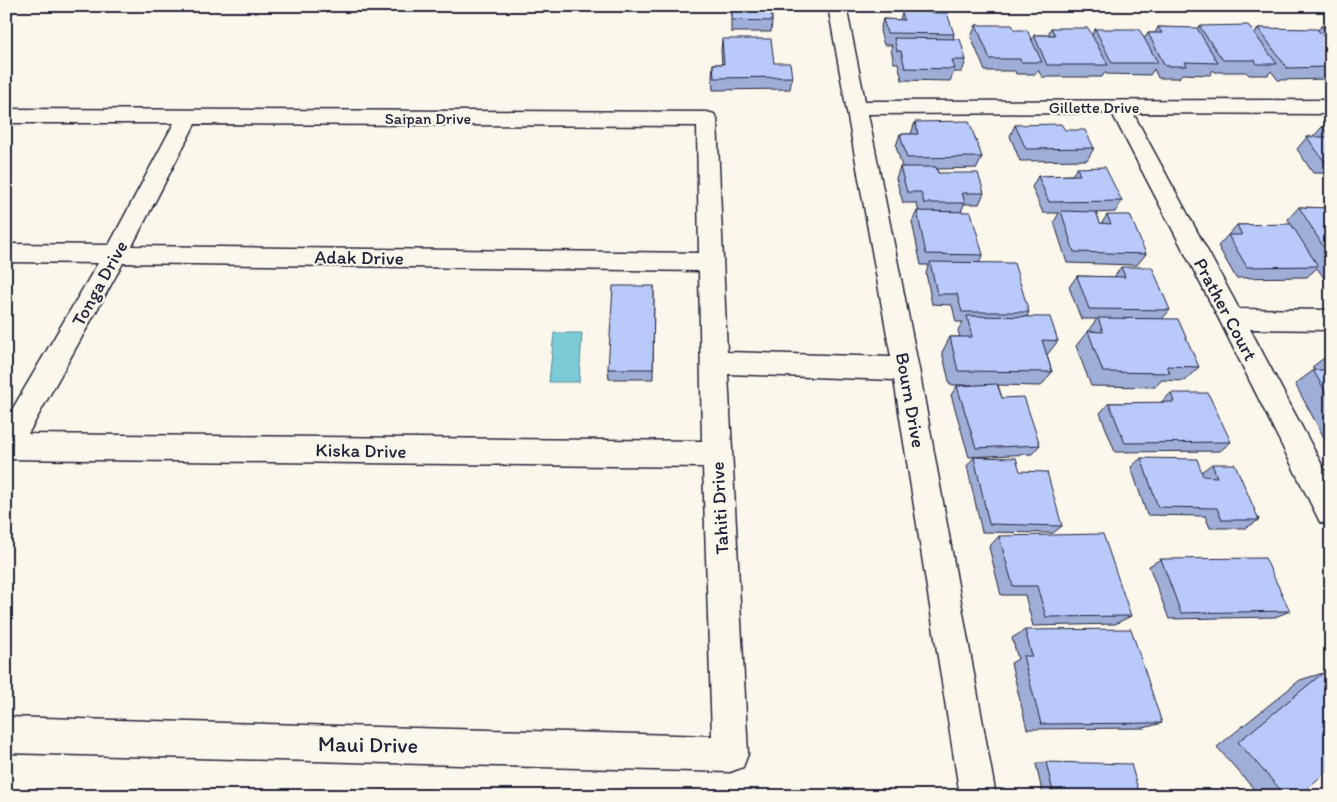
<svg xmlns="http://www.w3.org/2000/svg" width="1337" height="802" font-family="Itim,sans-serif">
<rect width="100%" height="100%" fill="#fbf7ec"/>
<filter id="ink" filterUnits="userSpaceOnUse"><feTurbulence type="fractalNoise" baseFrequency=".02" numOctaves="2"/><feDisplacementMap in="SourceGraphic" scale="10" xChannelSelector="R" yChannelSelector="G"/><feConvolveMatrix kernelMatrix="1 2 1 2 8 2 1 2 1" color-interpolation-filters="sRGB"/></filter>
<g filter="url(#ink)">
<path fill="#7cccd7" stroke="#588899" d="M 554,333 L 582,333 L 579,382 L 549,382 Z"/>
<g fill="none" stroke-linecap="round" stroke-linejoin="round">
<defs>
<path id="minor" d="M 828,6 L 846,6 L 865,101 L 1331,100 L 1331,114 L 1133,113 L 1239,309 L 1331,310 L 1331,330 L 1250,329 L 1331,482 L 1331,526 L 1320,522 L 1219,319 L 1112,113 L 868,114 L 919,369 L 996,796 L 960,796 L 894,380 L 728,374 L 748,754 L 743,767 L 730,772 L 6,753 L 6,717 L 712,736 L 703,467 L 6,459 L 6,420 L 98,263 L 6,262 L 6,244 L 109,245 L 174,123 L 6,123 L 6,109 L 707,112 L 714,114 L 717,119 L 727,352 L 891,357 ZM 195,124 L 697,126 L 699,253 L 132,246 ZM 123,263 L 699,271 L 702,441 L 28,434 Z"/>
</defs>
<use href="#minor" stroke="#22223b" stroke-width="3"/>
<use href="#minor" fill="#fbf7ec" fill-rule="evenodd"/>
</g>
<path fill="#9faed7" stroke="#22223b" d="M 731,6 L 771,6 L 772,21 L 771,32 L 731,32 Z
M 902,6 L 950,6 L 949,7 Z
M 1031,6 L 1051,6 L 1049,11 Z
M 1096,6 L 1132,6 L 1131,9 L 1098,10 Z
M 902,12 L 954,34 L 953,39 L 966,60 L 962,72 L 954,72 L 950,81 L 902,80 L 898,63 L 894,63 L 891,49 L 892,45 L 884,45 L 880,31 L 883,19 L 900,20 Z
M 976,25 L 1015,30 L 1032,40 L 1034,35 L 1048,35 L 1051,28 L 1092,35 L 1095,29 L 1144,39 L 1148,33 L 1155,33 L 1158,27 L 1197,29 L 1199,26 L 1255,34 L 1258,28 L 1318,30 L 1321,26 L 1331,26 L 1331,79 L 1278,80 L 1271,71 L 1268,75 L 1249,75 L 1246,72 L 1215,72 L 1213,70 L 1210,75 L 1182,74 L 1179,78 L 1158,78 L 1154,69 L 1150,75 L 1106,74 L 1105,72 L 1102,77 L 1042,77 L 1038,70 L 1036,74 L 1016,74 L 1015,71 L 985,71 L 971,37 Z
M 722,39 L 774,63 L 792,77 L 790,89 L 713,90 L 712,76 L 713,64 L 722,64 L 721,51 Z
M 915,122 L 982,157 L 977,168 L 937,169 L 938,173 L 984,193 L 979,204 L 964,204 L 961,212 L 983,255 L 979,263 L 1029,312 L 1027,316 L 1058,341 L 1047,355 L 1052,372 L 1041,386 L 998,385 L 1002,398 L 1040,445 L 1032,454 L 969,457 L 951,395 L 957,386 L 972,385 L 950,385 L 942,352 L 950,337 L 960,337 L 958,331 L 963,322 L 956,322 L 952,305 L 932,304 L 926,273 L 929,265 L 921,265 L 912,222 L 917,211 L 919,211 L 916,203 L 903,203 L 896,178 L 900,167 L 902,167 L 896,146 L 900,134 L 911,134 Z
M 1015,125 L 1065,130 L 1094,148 L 1087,160 L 1020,161 L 1010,136 Z
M 1331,126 L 1331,173 L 1313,173 L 1297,149 L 1307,137 L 1313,137 L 1322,127 Z
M 1077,168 L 1122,201 L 1115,212 L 1096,213 L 1100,223 L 1101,224 L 1107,215 L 1146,254 L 1137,265 L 1067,263 L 1054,222 L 1059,213 L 1043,213 L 1032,187 L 1038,176 L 1072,175 Z
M 1299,207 L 1331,208 L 1331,278 L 1324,278 L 1317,268 L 1307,277 L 1236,278 L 1218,246 L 1237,225 L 1291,225 L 1288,219 Z
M 1121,267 L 1170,310 L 1162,319 L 1199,367 L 1184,381 L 1162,380 L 1155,387 L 1091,386 L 1076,346 L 1097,319 L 1081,319 L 1069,287 L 1077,276 L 1114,277 Z
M 654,286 L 653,379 L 609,379 L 608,369 Z
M 1331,353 L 1331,443 L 1327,443 L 1295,384 L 1314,370 L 1312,367 Z
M 1171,393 L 1231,442 L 1220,451 L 1115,452 L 1100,413 L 1109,403 L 1160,403 Z
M 974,457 L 1020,471 L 1062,526 L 1053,533 L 982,532 L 967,466 Z
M 1141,458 L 1201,472 L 1212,464 L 1259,520 L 1246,528 L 1210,528 L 1205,516 L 1147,515 L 1131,467 Z
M 999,536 L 1131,616 L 1115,624 L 1033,626 L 1025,595 L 1001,595 L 989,547 Z
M 1161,559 L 1290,611 L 1275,617 L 1169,619 L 1149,566 Z
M 1025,630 L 1162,723 L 1144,728 L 1027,729 L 1011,663 L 1018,659 L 1012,638 Z
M 1323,673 L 1298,796 L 1260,796 L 1217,747 L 1300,680 Z
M 1046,762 L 1140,796 L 1043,796 L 1036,764 Z"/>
<path fill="#b9cafa" stroke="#22223b" d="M 732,6 L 771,6 L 772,21 L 732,20 Z
M 902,12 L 947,13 L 954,34 L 887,33 L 883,19 L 904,20 Z
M 976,25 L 1012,25 L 1015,30 L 1027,30 L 1042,62 L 1021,62 L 1020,59 L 990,59 Z
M 1248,25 L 1277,64 L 1257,64 L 1255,60 L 1223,60 L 1199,26 Z
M 1321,26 L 1331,26 L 1331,37 Z
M 1158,27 L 1197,28 L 1218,63 L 1185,62 L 1187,66 L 1165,66 L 1148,33 L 1162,33 Z
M 1051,28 L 1088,28 L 1108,65 L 1047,65 L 1034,35 L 1055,35 Z
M 1258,28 L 1317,29 L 1331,46 L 1331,67 L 1287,68 Z
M 1095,29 L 1139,29 L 1158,63 L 1112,63 Z
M 894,38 L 960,39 L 966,60 L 952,60 L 955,69 L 905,68 L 901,51 L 897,51 Z
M 722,39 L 771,39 L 774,63 L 790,63 L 792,77 L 714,78 L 713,64 L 724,64 Z
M 969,121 L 982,157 L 907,158 L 900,134 L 918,134 L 915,122 Z
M 1061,124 L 1065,130 L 1085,130 L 1094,148 L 1026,149 L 1015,125 Z
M 1331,126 L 1331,161 L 1324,161 L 1307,137 L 1330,137 L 1322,127 Z
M 900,167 L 936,167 L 938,173 L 978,173 L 984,193 L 962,193 L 965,203 L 924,203 L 921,192 L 907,192 Z
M 1105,167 L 1122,201 L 1049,202 L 1038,176 L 1080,175 L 1077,168 Z
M 1299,207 L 1331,208 L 1331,259 Z
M 917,211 L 971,212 L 983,255 L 926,254 Z
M 1061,211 L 1096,212 L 1100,223 L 1111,224 L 1107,215 L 1130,215 L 1146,254 L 1074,252 Z
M 1291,224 L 1318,266 L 1247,267 L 1228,235 L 1242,235 L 1237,225 Z
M 930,262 L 1014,263 L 1029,312 L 962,312 L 957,294 L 937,294 Z
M 1121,267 L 1152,267 L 1170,310 L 1089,309 L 1077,276 L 1125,277 Z
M 613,286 L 654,286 L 653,369 L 608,369 Z
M 967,316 L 1050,317 L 1058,341 L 1042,340 L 1052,372 L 958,371 L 950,337 L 972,337 Z
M 1098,318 L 1178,319 L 1199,367 L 1167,366 L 1170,373 L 1103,372 L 1088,331 L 1103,332 Z
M 1313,370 L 1331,370 L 1331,401 Z
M 997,384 L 1002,398 L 1024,397 L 1040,445 L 976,448 L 957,386 Z
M 1171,393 L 1208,393 L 1231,442 L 1125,443 L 1109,403 L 1174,402 Z
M 974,457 L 1016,458 L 1020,471 L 1047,472 L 1062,526 L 989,524 Z
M 1141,458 L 1197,459 L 1203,476 L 1217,477 L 1212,464 L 1235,464 L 1259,520 L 1222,520 L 1217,508 L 1158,507 Z
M 1103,534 L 1131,616 L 1046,617 L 1037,586 L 1013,586 L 999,536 Z
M 1265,558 L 1290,611 L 1181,613 L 1161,559 Z
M 1131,629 L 1162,723 L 1041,724 L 1023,656 L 1032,656 L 1025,630 Z
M 1323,673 L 1331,681 L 1331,768 L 1298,796 L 1286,796 L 1238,742 Z
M 1046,762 L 1131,764 L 1140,796 L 1054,796 Z"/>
</g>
<g text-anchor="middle" stroke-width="4.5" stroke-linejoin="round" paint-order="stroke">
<g font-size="16" fill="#22223b" stroke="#fbf7ec">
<text x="1094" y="113">Gillette Drive</text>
<text x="428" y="124">Saipan Drive</text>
</g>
<g font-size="19" fill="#22223b" stroke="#fbf7ec">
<text transform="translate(359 257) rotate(1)" y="7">Adak Drive</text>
<text transform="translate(99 283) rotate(-61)" y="7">Tonga Drive</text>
<text transform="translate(1226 309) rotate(62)" y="7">Prather Court</text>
<text transform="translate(911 400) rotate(80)" y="7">Bourn Drive</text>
<text transform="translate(361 450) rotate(1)" y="7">Kiska Drive</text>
<text transform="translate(719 508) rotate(-93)" y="7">Tahiti Drive</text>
</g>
<g font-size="22" fill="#22223b" stroke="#fbf7ec">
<text transform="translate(368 744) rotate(1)" y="8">Maui Drive</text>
</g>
</g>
<rect width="1337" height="802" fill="none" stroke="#fbf7ec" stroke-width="25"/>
<rect x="12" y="12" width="1312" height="777" fill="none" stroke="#22223b" stroke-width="2" filter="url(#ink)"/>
</svg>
